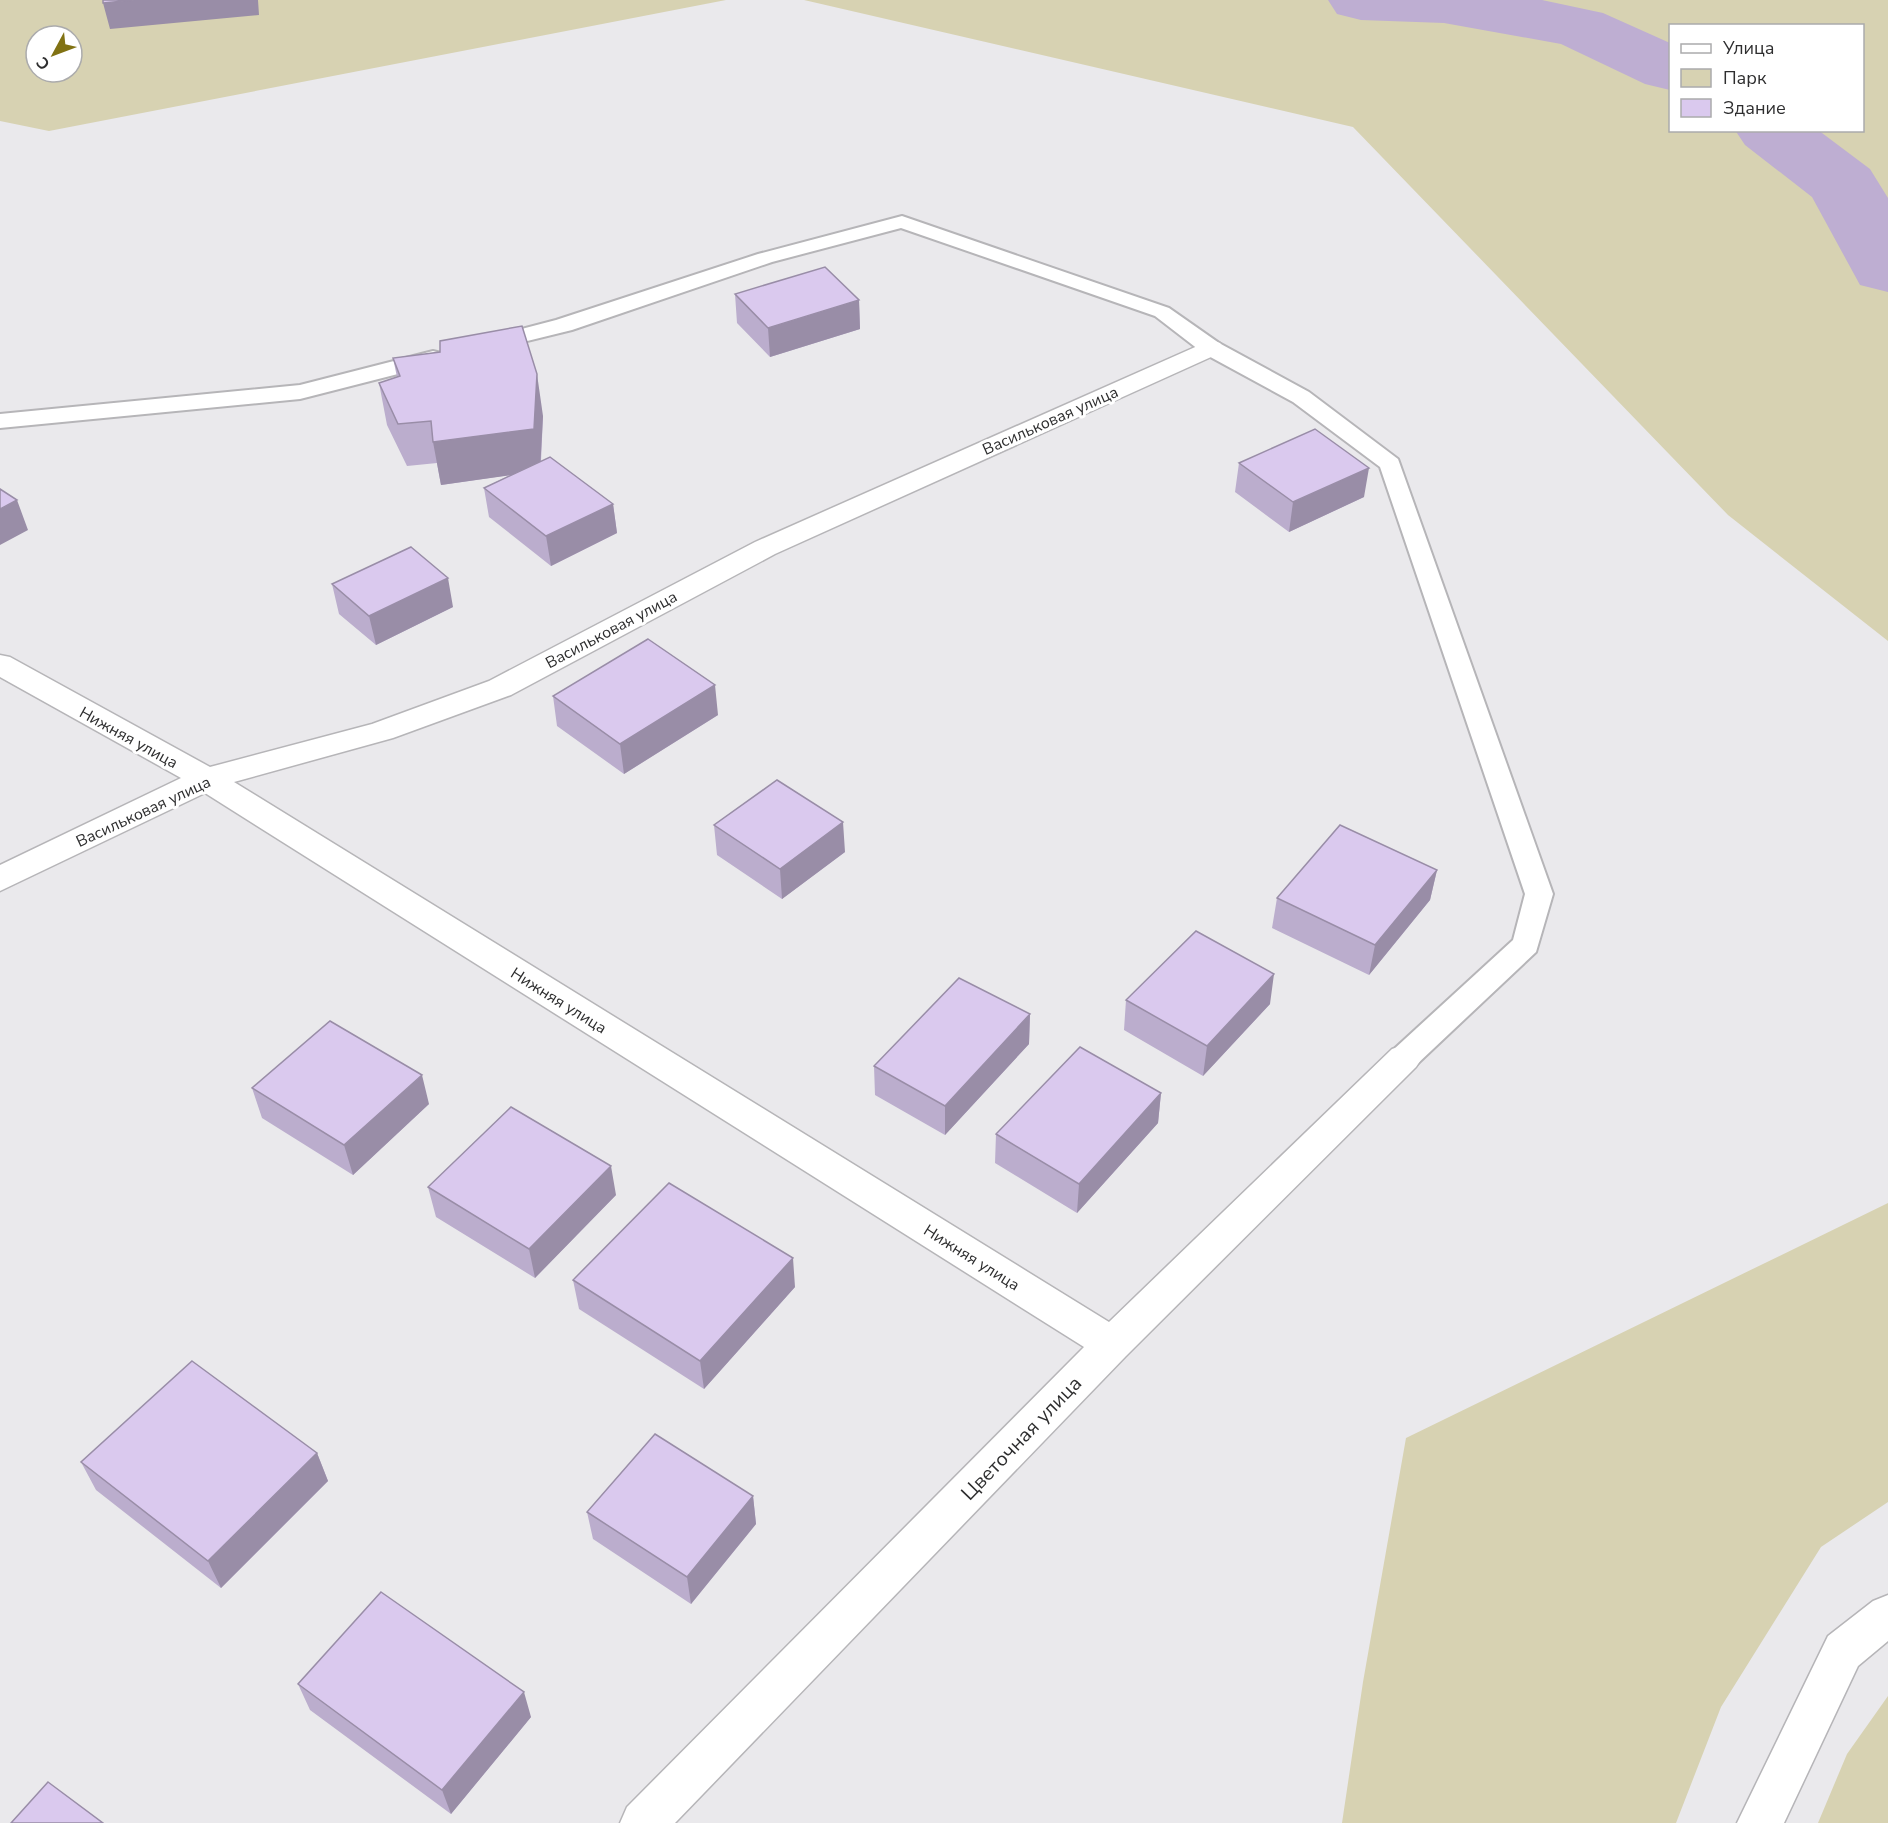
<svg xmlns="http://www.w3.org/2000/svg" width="1888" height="1823" font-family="'Nunito Sans',sans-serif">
<rect width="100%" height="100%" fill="#eae9ec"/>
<path fill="#d7d2b2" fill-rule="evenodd" d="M 0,0 L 726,0 L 49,131 L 0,121 ZM 36,36 L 72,36 L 72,72 L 36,72 Z
M 804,0 L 1888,0 L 1888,641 L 1728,515 L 1353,127 ZM 1670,26 L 1862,26 L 1862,130 L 1670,130 Z
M 1888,1203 L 1888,1502 L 1821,1547 L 1721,1707 L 1676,1823 L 1342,1823 L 1363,1682 L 1406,1438 Z
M 1888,1696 L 1888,1823 L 1818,1823 L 1847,1754 Z"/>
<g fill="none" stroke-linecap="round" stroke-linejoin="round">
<path fill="#beaed2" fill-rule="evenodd" d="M 1328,0 L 1542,0 L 1603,13 L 1670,43 L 1670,90 L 1645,84 L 1561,44 L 1444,23 L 1361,20 L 1337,14 Z
M 1735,130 L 1818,130 L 1870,169 L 1888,198 L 1888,292 L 1860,285 L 1812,197 L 1745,145 Z"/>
<defs>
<path id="lane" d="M 902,216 L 1169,308 L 1219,343 L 1309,392 L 1398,459 L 1553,894 L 1536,952 L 1415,1066 L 1404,1070 L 1393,1066 L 1389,1058 L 1393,1050 L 1513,940 L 1525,894 L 1380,467 L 1293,402 L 1203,353 L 1155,316 L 901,228 L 772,262 L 572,330 L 487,351 L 479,350 L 476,345 L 479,340 L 556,320 L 758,254 Z
M 433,351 L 441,353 L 444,358 L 441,363 L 300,399 L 0,428 L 0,414 L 300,385 Z"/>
<path id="street" d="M 1211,340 L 1220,343 L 1224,348 L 1220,353 L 775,554 L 511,695 L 393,738 L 234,782 L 1109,1322 L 1392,1049 L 1404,1045 L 1416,1049 L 1422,1058 L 1416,1067 L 1126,1356 L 675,1823 L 620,1823 L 627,1807 L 1084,1347 L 205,793 L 0,891 L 0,865 L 181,778 L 0,677 L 0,655 L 10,657 L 210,767 L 372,724 L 489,681 L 755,542 Z
M 1888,1595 L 1888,1641 L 1858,1666 L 1784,1823 L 1737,1823 L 1828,1636 L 1873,1601 Z"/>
</defs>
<use href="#lane" stroke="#b6b5b8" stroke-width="4"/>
<use href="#street" stroke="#b6b5b8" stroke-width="3"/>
<use href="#lane" fill="#fff" fill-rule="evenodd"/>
<use href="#street" fill="#fff" fill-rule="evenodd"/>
</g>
<path fill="#bbadcd" d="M 735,294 L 859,300 L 860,329 L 770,357 L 737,323 Z
M 393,358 L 543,416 L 541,461 L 613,504 L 617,533 L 551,566 L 489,517 L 484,488 L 510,475 L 441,485 L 437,463 L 407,466 L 387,425 L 379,383 L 397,377 Z
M 1239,463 L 1364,497 L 1289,532 L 1235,492 Z
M 332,584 L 453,607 L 376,645 L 339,614 Z
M 553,696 L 718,715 L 624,774 L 557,726 Z
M 714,825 L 845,852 L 782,899 L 717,855 Z
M 1437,870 L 1430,900 L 1369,975 L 1272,928 L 1277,898 Z
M 1126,1000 L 1270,1004 L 1203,1076 L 1124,1030 Z
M 1030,1014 L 1029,1044 L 945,1135 L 875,1095 L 874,1066 Z
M 252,1088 L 429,1104 L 353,1175 L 262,1118 Z
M 1161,1093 L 1158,1123 L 1077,1213 L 995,1163 L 996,1134 Z
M 428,1187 L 616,1195 L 535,1278 L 436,1217 Z
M 573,1280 L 795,1287 L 704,1389 L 579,1309 Z
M 317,1453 L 328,1481 L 221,1588 L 96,1490 L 81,1462 Z
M 753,1496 L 756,1524 L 691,1604 L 593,1539 L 587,1512 Z
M 298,1684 L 531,1717 L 451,1814 L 310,1710 Z"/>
<path fill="#998da7" d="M 134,0 L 258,0 L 259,15 L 110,29 L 103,3 Z
M 859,300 L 860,329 L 770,357 L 768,328 Z
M 537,374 L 543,416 L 540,471 L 441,485 L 433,442 Z
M 1369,468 L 1364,497 L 1289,532 L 1293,502 Z
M 17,500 L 28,530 L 0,545 L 0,509 Z
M 613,504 L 617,533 L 551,566 L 546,536 Z
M 448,578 L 453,607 L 376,645 L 369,616 Z
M 715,685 L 718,715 L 624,774 L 620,744 Z
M 843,822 L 845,852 L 782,899 L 780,869 Z
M 1437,870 L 1430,900 L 1369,975 L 1375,945 Z
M 1274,974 L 1270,1004 L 1203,1076 L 1207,1046 Z
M 1030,1014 L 1029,1044 L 945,1135 L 945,1106 Z
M 422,1075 L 429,1104 L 353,1175 L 344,1145 Z
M 1161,1093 L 1158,1123 L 1077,1213 L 1079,1184 Z
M 611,1166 L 616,1195 L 535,1278 L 529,1249 Z
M 793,1258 L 795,1287 L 704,1389 L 700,1361 Z
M 317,1453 L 328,1481 L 221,1588 L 208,1561 Z
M 753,1496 L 756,1524 L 691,1604 L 687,1577 Z
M 524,1692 L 531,1717 L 451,1814 L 442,1790 Z"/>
<path fill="#dac9ee" stroke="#998da7" stroke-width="1.5" d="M 103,0 L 134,0 L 103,3 Z
M 825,267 L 859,300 L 768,328 L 735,294 Z
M 522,326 L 537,374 L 534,429 L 433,442 L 431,421 L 398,424 L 379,383 L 400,376 L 393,358 L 440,352 L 440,341 Z
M 1315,429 L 1369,468 L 1293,502 L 1239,463 Z
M 550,457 L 613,504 L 546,536 L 484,488 Z
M 0,489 L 17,500 L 0,509 Z
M 411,547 L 448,578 L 369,616 L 332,584 Z
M 648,639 L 715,685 L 620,744 L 553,696 Z
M 777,780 L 843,822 L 780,869 L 714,825 Z
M 1340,825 L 1437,870 L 1375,945 L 1277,898 Z
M 1196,931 L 1274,974 L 1207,1046 L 1126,1000 Z
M 959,978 L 1030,1014 L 945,1106 L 874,1066 Z
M 330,1021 L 422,1075 L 344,1145 L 252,1088 Z
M 1080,1047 L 1161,1093 L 1079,1184 L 996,1134 Z
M 511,1107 L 611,1166 L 529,1249 L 428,1187 Z
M 669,1183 L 793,1258 L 700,1361 L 573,1280 Z
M 192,1361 L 317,1453 L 208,1561 L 81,1462 Z
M 655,1434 L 753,1496 L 687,1577 L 587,1512 Z
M 381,1592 L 524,1692 L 442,1790 L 298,1684 Z
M 48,1782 L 103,1823 L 11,1823 Z"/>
<g text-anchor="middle" stroke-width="6" stroke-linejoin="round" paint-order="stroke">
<g font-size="16" fill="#2e2e2f" stroke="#fff">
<text transform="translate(1050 420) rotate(-24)" y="6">Васильковая улица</text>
<text transform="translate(611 629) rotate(-28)" y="6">Васильковая улица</text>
<text transform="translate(129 737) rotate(29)" y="6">Нижняя улица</text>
<text transform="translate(143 811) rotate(-25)" y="6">Васильковая улица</text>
<text transform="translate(559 1000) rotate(32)" y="6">Нижняя улица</text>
<text transform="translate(972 1257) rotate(32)" y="6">Нижняя улица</text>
</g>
<g font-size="20" fill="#2e2e2f" stroke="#fff">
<text transform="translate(1021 1438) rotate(-46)" y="7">Цветочная улица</text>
</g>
</g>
<rect x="1669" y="24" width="195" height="108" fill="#ffffff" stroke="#ababac" stroke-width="1.5"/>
<rect x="1681" y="44" width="30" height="9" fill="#ffffff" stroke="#ababac" stroke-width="1.5"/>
<text x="1723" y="54" font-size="18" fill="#2e2e2f">Улица</text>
<rect x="1681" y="69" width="30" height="18" fill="#d7d2b2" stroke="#ababac" stroke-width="1.5"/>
<text x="1723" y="84" font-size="18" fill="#2e2e2f">Парк</text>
<rect x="1681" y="99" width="30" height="18" fill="#dac9ee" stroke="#ababac" stroke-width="1.5"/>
<text x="1723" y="114" font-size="18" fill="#2e2e2f">Здание</text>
<g transform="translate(54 54) rotate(229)"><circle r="28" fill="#ffffff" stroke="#ababac" stroke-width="1.5"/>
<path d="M0-4.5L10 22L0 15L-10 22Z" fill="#817213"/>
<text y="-9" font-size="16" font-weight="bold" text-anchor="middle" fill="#2e2e2f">С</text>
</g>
</svg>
